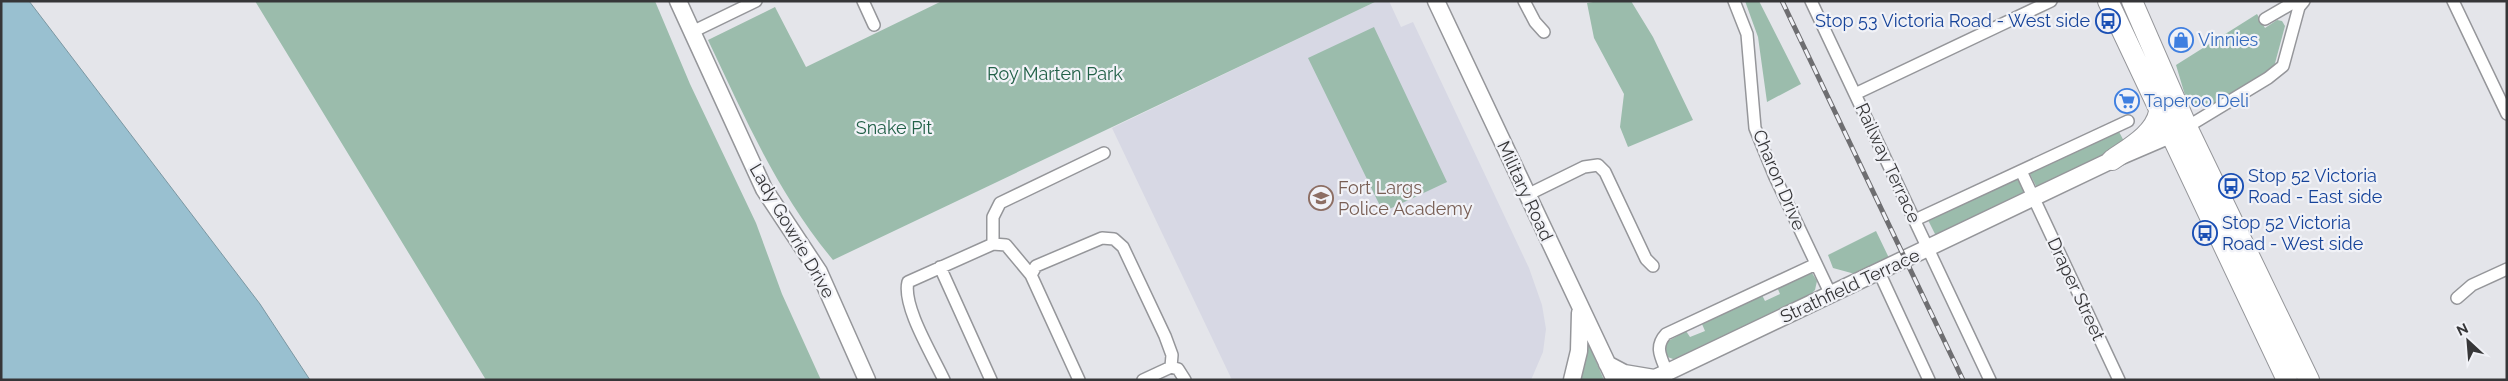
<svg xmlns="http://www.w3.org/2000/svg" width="2508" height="381" font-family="Raleway,sans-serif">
<rect width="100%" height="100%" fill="#e4e5ea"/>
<path fill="#d7d8e4" d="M 1377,1 L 1389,1 L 1401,27 L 1413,22 L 1529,268 L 1542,305 L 1546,329 L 1543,352 L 1531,380 L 1232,380 L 1112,128 Z"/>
<path fill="#9bbcac" d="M 255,1 L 655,1 L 690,84 L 756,223 L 782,294 L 821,380 L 486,380 Z
M 942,1 L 1377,1 L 833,260 C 777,192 745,118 708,40 L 775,7 L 806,67 Z
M 1599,1 L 1631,1 L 1653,37 L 1693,120 L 1628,147 L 1620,127 L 1624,94 L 1594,38 L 1587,3 Z
M 1745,1 L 1759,1 L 1801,84 L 1767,102 L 1758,37 Z
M 2257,14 L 2265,28 L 2277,20 L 2282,21 L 2285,26 L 2274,67 L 2212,107 L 2204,108 L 2187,102 L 2176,65 Z
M 1374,27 L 1447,182 L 1383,212 L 1308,58 Z
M 2117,128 L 2126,145 L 2037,188 L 2028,170 Z
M 2015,174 L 2025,194 L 1937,238 L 1926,216 Z
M 1876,231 L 1889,258 L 1855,274 L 1833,268 L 1828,255 Z
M 1806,273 L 1812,273 L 1817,281 L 1815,290 L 1810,295 L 1679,358 L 1673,359 L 1665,356 L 1663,344 L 1686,331 L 1690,337 L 1705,331 L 1702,324 L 1762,295 L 1765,301 L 1780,294 L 1777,287 Z
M 1583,331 L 1604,380 L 1577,380 Z"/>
<path fill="#99c0d0" stroke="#7b97a2" d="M 1,1 L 29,1 L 260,304 L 310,380 L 1,380 Z"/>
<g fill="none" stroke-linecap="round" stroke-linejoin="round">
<defs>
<path id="street" d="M 863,1 L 874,25
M 1524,1 L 1535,22 L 1544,32
M 1734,1 L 1747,34 L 1755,128 L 1775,177 L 1831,295
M 1811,1 L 1990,380
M 2453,1 L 2507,114
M 2265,19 L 2296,1
M 692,32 L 756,1
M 1855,94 L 2051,1
M 2187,127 L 2268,78 L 2283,66 L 2299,7 L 2304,1
M 2021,171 L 2119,380
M 1527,195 L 1584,167 L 1598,165 L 1605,172 L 1646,259 L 1653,266
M 1915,220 L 2128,121
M 993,244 L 993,217 L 1000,203 L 1104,153
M 940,267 L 991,380
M 1879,272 L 1929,380
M 2457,298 L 2472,285 L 2507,269
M 1667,372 C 1661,357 1654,347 1666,334 L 1816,264
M 944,380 C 933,356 902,306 908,282 L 993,244 L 1006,245 L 1031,275
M 1079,380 L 1031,275 L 1036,266 L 1102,238 L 1114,239 L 1123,247 L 1165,336 L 1172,355 L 1171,367
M 1143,380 L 1171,367 L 1178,369 L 1185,380"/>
<path id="secondary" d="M 678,1 L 764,189 L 819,272 L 867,380
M 1436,1 L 1615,380
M 1607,364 L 1624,373 L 1654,378
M 1572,380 L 1579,351 L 1580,313
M 1651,380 L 2112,160 L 2182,130"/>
<path id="highway" d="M 2108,1 L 2287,380
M 2132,1 L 2187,127 L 2309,380
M 2112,160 C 2129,148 2155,134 2159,112"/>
</defs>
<use href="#street" stroke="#95969a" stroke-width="14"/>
<use href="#secondary" stroke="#95969a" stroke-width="19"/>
<use href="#highway" stroke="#95969a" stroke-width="22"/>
<use href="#street" stroke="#fff" stroke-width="11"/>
<use href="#secondary" stroke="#fff" stroke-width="16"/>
<use href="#highway" stroke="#fff" stroke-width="20"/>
<defs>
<path id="rail" d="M 1782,1 L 1963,380"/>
</defs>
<use href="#rail" stroke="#6e6e71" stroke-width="5"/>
<use href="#rail" stroke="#f1f2f7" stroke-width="3" stroke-dasharray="9" stroke-linecap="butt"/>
</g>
<defs>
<symbol id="bus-ring" viewBox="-11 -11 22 22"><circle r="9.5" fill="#f1f2f7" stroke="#1a4fb4" stroke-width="1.5"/><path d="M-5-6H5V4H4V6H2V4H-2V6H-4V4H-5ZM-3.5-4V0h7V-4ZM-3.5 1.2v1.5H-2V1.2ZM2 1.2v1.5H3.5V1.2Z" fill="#1a4fb4"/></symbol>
<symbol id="shop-ring" viewBox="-11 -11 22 22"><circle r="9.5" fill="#f1f2f7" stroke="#3f7fe0" stroke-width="1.5"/><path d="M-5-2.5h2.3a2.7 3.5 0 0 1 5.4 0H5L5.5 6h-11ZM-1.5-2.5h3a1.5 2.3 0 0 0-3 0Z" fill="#3f7fe0"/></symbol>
<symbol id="supermarket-ring" viewBox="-11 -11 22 22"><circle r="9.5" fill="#f1f2f7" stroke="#3f7fe0" stroke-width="1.5"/><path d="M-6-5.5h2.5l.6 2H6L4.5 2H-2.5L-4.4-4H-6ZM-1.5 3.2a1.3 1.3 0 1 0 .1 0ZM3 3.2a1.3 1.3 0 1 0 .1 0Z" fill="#3f7fe0"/></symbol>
<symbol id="university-ring" viewBox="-11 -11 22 22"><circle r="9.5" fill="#f1f2f7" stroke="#8d6e63" stroke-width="1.5"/><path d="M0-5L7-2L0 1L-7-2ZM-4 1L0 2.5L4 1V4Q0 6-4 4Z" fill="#8d6e63"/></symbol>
</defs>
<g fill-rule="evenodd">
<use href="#bus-ring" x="2094" y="7" width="28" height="28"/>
<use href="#shop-ring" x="2167" y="26" width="28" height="28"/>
<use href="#supermarket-ring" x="2113" y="87" width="28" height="28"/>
<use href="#bus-ring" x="2217" y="172" width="28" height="28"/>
<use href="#university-ring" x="1307" y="184" width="28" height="28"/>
<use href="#bus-ring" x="2191" y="219" width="28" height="28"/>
</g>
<g text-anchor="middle" stroke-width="4.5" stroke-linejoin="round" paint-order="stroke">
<g font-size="18" fill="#164399" stroke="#f1f2f7" text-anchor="start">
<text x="2090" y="27" text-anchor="end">Stop 53 Victoria Road - West side</text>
<text x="2248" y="182">Stop 52 Victoria<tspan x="2248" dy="21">Road - East side</tspan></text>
<text x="2222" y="229">Stop 52 Victoria<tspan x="2222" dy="21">Road - West side</tspan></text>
</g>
<g font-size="18" fill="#366cbe" stroke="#f1f2f7" text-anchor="start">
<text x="2198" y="46">Vinnies</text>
<text x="2144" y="107">Taperoo Deli</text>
</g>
<g font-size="18" fill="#226148" stroke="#f1f2f7">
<text x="1055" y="80">Roy Marten Park</text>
<text x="894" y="134">Snake Pit</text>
</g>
<g font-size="18" fill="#363638" stroke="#f1f2f7">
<text transform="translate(1888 163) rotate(65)" y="6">Railway Terrace</text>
<text transform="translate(1779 180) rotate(67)" y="6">Charon Drive</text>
<text transform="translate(1525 191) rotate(65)" y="6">Military Road</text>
<text transform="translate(792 231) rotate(60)" y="6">Lady Gowrie Drive</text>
<text transform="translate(1850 286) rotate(-25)" y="6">Strathfield Terrace</text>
<text transform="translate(2076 289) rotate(65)" y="6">Draper Street</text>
</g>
<g font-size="18" fill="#785e54" stroke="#f1f2f7" text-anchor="start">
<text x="1338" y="194">Fort Largs<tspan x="1338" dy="21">Police Academy</tspan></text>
</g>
</g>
<rect width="2508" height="381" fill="none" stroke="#363638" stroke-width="5"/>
<g transform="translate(2468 341) rotate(334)" stroke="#f1f2f7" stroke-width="4" paint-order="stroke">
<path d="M0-4L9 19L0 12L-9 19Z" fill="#363638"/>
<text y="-8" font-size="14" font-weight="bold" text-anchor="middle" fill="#363638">N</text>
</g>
</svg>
